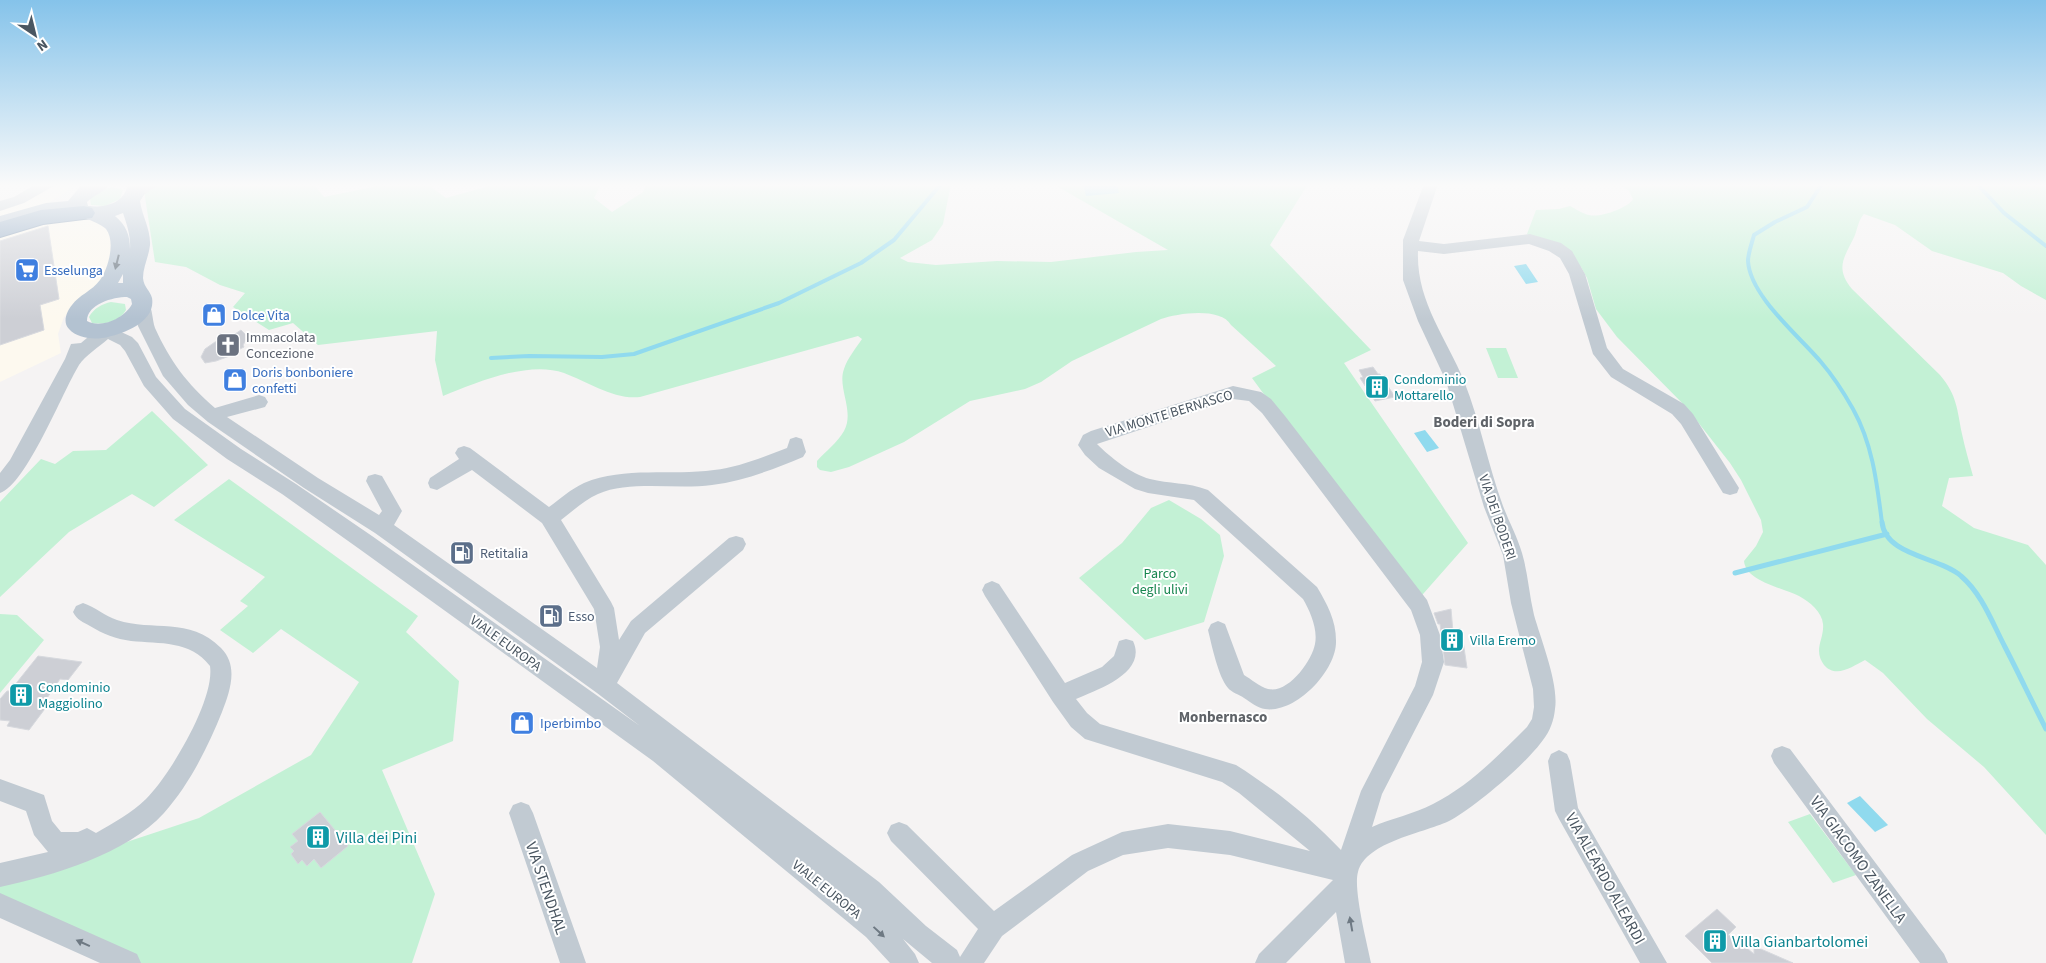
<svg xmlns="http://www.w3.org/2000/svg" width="2046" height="963" font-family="'Source Sans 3',sans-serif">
<rect width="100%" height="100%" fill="#f5f3f3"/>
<path fill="#fdf9ef" d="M 47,184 L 78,184 L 38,210 L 104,223 L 114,234 L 105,282 L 64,317 L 58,334 L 61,353 L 0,382 L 0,209 Z"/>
<path fill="#c3f1d5" d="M 143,184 L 314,184 L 324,197 L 387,184 L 427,184 L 446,198 L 496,184 L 601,184 L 594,198 L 612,212 L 643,192 L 646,184 L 951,184 L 943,224 L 932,240 L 900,258 L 908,262 L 936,265 L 997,261 L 1051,262 L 1136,252 L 1168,250 L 1053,184 L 1308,184 L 1270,245 L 1371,350 L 1344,363 L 1468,543 L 1416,602 L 1252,378 L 1276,366 L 1231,325 C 1221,307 1178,313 1161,319 L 1072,361 L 1041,382 L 1025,389 L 970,401 L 904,442 L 849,467 L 831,472 L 820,470 L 817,467 L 817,461 C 825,452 838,442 844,431 C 855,411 837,388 844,369 C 847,359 856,348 862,339 L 858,336 L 640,397 C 614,400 588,382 564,373 C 528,360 476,383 443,396 L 435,360 L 437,331 L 318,345 L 293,323 L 269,330 L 233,307 L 245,293 L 220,285 L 186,267 L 155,262 Z
M 1619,184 L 2046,184 L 2046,300 L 2021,286 L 2003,273 L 1932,251 L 1895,225 L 1864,214 C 1858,221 1858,227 1855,235 C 1845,257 1834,267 1852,289 L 1940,375 C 1957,395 1957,409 1962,434 C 1965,448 1969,462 1973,476 L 1949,478 L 1942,506 L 1974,528 L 2028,545 L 2046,565 L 2046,835 L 1984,767 L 1927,719 L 1883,673 L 1865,660 C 1853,666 1836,679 1824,665 C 1821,661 1819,656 1819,651 C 1819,642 1824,634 1823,624 C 1822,612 1810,602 1799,596 C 1784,588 1746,582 1744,561 L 1756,546 L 1763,532 L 1761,520 L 1741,480 L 1730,463 L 1686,407 L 1617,337 L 1596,309 L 1587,278 L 1581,267 L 1527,234 L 1536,210 L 1559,209 L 1570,206 C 1576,209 1583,214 1589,215 C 1600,218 1628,208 1633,199 L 1629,191 Z
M 112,187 L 123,190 L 120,199 L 105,206 L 91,205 L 90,199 L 101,190 Z
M 111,302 L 125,304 L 126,310 C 119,322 105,325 92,323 L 89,317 C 94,308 102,304 111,302 Z
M 1486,348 L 1506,348 L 1518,378 L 1498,378 Z
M 152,411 L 208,465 L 154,507 L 132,494 L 69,532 L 0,597 L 0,502 L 41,459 L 55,464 L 73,451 L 106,450 Z
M 229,479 L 418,616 L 406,632 L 459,681 L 453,741 L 382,770 L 435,894 L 412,963 L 117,963 L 0,904 L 0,884 L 199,818 L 311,755 L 359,682 L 281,629 L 253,653 L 220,630 L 248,606 L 240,601 L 265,577 L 174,520 Z
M 1169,500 L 1201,519 L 1220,535 L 1224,556 L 1204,622 L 1145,640 L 1079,578 L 1122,543 L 1151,508 Z
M 0,614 L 17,615 L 44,640 L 0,693 Z
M 1810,814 L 1856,875 L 1833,883 L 1788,822 Z"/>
<path fill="#90daee" d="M 1083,184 L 1117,184 L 1119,193 L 1086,196 Z
M 1526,264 L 1538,282 L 1526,284 L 1514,266 Z
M 1425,430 L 1439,448 L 1427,452 L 1414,433 Z
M 1860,796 L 1888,825 L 1875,832 L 1847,803 Z"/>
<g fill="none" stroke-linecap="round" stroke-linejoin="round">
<path stroke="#90daee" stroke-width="4" d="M 1822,184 L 1807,207 L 1775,222 L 1754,235 C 1752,243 1748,253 1748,261 C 1750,296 1799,336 1821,362 C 1833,376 1844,393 1853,409 C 1873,445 1877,484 1882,523
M 1977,184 L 2004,213 L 2046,246
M 491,358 L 529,356 L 602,357 L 634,354 L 779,303 L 861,263 L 894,240 L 941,184"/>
<path stroke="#90daee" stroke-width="5" d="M 1882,522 C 1885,556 1940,557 1961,576 C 1982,594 1992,622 2005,647 C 2019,674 2032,702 2046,729
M 1735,573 L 1887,534"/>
</g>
<path fill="#cdcfd5" stroke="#d7d9de" d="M 48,226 L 59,299 L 40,305 L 44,330 L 0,345 L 0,241 Z
M 241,330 L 248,337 L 243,345 L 244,347 L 236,351 L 235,354 L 216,361 L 205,363 L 201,357 L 205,349 L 215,342 L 229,338 Z
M 1373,367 L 1378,374 L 1380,374 L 1395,397 L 1375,401 L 1360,378 L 1363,377 L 1359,370 Z
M 1451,609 L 1453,632 L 1462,634 L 1467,668 L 1445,665 L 1440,624 L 1438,624 L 1434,613 Z
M 38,656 L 82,662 L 68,680 L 60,679 L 45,701 L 50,702 L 29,730 L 7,726 L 10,721 L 0,720 L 0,699 L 7,691 L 10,691 Z
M 320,812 L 348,846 L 321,868 L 314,859 L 307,866 L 302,860 L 298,864 L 291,854 L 294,851 L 290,847 L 298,841 L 292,834 Z
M 1717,909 L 1736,927 L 1728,935 L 1735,938 L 1754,954 L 1754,946 L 1793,963 L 1712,963 L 1685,936 Z"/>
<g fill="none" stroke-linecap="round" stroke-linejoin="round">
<defs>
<path id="highway" d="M 84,206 L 92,208 L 95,213 L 92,218 L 43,224 L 0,237 L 0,222 L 41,210 Z"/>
</defs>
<use href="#highway" stroke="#7690ad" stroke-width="2"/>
<path fill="#c1cad2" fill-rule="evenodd" d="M 36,184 L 54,184 L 52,187 L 24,203 L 0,211 L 0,201 L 14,197 Z
M 142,184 L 160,184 L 139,198 L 129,198 L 127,195 Z
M 1424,184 L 1438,184 L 1419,241 L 1444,244 L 1530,234 L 1561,243 L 1572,251 L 1585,274 L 1607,348 L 1623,369 L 1684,404 L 1693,414 L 1739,488 L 1737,493 L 1730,495 L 1723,493 L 1681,424 L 1672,414 L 1611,377 L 1593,354 L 1569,274 L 1560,258 L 1549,251 L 1529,244 L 1444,254 L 1418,251 C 1416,301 1446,337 1464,381 C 1480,421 1488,465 1503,506 C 1509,522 1517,536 1522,553 C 1528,573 1529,594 1534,615 C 1541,640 1559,684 1555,709 C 1554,720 1550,731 1543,740 C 1527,763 1476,806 1451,820 C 1426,833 1366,841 1358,872 C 1353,889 1367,943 1371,963 L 1345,963 L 1336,912 L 1286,963 L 1255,963 L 1259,954 L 1333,880 L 1230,855 L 1168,848 L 1123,855 L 1088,871 L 1002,936 L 984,963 L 932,963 L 903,939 L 915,954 L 919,963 L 890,963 L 866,937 L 653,761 L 358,548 L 282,494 L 227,459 L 173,419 L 144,386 L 125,351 L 120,345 L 108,339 C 99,347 86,355 79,365 C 63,391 26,485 0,493 L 0,473 L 10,460 L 65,359 L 71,344 L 81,343 L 100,327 L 106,325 L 132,337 L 138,343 L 156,377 L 185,409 L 241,449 L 296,484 L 372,536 L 640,726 L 597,693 L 375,533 L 304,488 L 208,422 L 188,405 L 163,376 L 138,326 L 134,306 L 136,302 L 142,300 L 148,302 C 153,310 152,319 155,328 C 170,361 187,384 215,408 L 259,395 L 265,397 L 268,402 L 265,407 L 227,417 L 318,478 L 379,515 L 382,511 L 366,481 L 368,476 L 375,474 L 382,476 L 402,511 L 394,525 L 597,668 L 600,647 L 594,609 L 542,523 L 472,470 L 437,490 L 430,488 L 428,483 L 430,478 L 459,459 L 455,453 L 458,448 L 464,446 L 470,448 L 549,507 C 560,499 571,489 584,483 C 625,466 671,476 714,470 C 739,467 763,457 787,448 L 790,439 L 796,437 L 802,439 L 806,452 L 803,457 C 774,469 744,481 712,485 C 677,490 630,480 598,494 C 584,500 573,511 561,520 L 611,602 L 614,608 L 619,640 L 631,621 L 729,538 L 736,536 L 743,538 L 746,544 L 743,550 L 645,633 L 617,683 L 879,882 L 926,926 L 957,950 L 960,957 L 978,929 L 891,841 L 887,833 L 891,825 L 899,822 L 907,825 L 994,911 L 1072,855 L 1122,832 L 1168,824 L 1230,831 L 1310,851 L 1239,793 L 1222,782 L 1085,739 L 1071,727 L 1053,702 L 985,596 L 982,590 L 985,584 L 992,581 L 999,584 L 1065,683 L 1102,667 L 1114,656 L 1119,641 L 1126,639 L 1133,641 C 1148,673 1097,690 1076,699 L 1087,713 L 1100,724 L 1236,765 C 1274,789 1311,818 1341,850 L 1361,791 L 1415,686 L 1422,662 L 1420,635 L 1411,610 L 1262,413 L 1249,401 L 1233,399 L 1097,444 C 1110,457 1131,474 1150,479 C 1169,484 1187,482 1208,490 L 1317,587 C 1327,604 1336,620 1336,641 C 1337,670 1296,714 1265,709 C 1258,708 1250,702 1244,698 C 1240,695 1231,692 1228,688 C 1218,676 1212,646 1208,630 L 1211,624 L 1218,621 L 1225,624 L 1244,675 C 1251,679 1260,687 1268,689 C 1288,694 1312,661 1315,644 C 1318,629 1310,611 1303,599 L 1194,500 L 1148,493 L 1135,489 L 1099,468 L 1085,455 L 1078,445 L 1083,435 L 1091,431 L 1233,386 L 1261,392 L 1271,399 L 1285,416 L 1427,600 L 1440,635 L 1444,662 L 1433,695 L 1382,794 L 1372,827 C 1392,818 1414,814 1433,804 C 1469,786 1499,755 1527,727 L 1532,719 L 1534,707 L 1533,689 L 1511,603 L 1503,555 L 1484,507 L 1446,381 L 1418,321 L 1403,280 L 1403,240 Z
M 83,603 C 95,607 105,616 117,620 C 153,632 189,616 221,648 C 239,666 230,691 222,712 C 208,747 189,785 164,813 C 127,854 52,876 0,887 L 0,863 L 48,852 L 34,835 L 26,811 L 0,801 L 0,779 L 44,795 L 52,821 L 61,832 L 78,832 L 87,828 L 96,833 C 113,823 132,813 146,799 C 170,775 215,700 210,666 C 190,640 160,644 131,641 C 116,639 103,634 90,626 C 83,622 77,620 73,612 L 76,606 Z
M 1782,746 L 1790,749 L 1944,954 L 1948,963 L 1920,963 L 1774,763 L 1771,756 L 1774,749 Z
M 1559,750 L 1567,754 L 1570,761 L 1578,808 L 1667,963 L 1640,963 L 1559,819 L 1555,811 L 1548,761 L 1551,754 Z
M 521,802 L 529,805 L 533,813 L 586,963 L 560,963 L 509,813 L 513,805 Z
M 0,893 L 137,954 L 141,963 L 100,963 L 0,918 Z"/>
<path fill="#b3c2d1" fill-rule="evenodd" d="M 86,184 L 110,184 C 105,192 94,195 87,202 L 88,206 C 103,208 123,204 127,187 L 125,184 L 143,184 L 145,187 L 144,195 L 140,201 C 142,216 151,230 150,245 C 149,256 143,267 143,278 C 144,288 150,290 152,298 C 156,321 126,333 108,337 C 96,340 78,339 69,329 C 62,322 67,311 72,305 C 79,295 92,291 100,280 C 108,269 116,242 106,229 C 102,224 76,214 70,213 C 54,209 17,225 0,229 L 0,216 L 46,203 L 68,201 L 80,187 ZM 123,213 C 127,225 131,237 130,249 C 130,235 126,225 115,216 ZM 123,274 L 123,283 L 118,283 ZM 127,297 L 131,299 L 132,304 C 125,318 101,329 87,321 C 87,304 113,297 127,297 Z"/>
<use href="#highway" fill="#8ba5c1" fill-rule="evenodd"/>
</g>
<defs><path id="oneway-solid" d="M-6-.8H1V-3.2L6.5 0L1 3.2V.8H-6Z" transform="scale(1.25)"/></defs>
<use fill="#64717d" href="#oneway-solid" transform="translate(117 262) rotate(104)"/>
<g fill="#6e7983">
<use href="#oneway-solid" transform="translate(1351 924) rotate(-100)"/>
<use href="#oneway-solid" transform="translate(879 932) rotate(43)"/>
<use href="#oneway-solid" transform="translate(83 943) rotate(-156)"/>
</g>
<linearGradient id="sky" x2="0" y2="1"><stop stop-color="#85c3ea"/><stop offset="0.58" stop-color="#fafafa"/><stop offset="1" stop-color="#fafafa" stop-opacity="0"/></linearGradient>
<rect width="2046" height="319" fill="url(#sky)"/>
<defs>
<symbol id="supermarket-square" viewBox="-11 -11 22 22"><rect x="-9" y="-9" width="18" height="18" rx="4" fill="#3f7fe0" stroke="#fff"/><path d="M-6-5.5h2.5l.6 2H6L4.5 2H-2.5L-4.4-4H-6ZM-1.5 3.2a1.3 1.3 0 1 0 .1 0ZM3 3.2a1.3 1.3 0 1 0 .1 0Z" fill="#fff"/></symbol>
<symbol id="shop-square" viewBox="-11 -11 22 22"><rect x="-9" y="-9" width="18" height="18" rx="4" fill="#3f7fe0" stroke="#fff"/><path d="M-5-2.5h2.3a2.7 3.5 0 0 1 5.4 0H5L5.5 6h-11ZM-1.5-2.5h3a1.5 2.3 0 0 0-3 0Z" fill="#fff"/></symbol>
<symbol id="church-square" viewBox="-11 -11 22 22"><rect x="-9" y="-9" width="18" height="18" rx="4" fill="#6b7280" stroke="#fff"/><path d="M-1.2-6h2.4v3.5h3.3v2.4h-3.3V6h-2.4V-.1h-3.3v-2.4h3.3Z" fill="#fff"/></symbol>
<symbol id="building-square" viewBox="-11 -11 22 22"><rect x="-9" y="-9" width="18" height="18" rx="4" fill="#0f9aa8" stroke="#fff"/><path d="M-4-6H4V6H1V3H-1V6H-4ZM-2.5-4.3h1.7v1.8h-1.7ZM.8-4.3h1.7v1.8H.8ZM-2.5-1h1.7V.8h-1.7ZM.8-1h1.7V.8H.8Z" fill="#fff"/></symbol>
<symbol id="fuel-square" viewBox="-11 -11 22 22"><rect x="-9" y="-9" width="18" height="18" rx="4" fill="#5c6f8a" stroke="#fff"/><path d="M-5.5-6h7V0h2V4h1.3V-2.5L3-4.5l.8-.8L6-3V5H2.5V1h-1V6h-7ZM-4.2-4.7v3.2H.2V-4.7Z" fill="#fff"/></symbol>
</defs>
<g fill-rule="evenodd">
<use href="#supermarket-square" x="13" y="256" width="28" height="28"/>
<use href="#shop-square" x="200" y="301" width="28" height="28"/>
<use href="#church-square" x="214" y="331" width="28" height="28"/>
<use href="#shop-square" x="221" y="366" width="28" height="28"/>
<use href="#building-square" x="1363" y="373" width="28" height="28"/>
<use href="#fuel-square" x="448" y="539" width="28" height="28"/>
<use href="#fuel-square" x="537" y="602" width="28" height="28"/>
<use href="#building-square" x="1438" y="626" width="28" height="28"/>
<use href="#building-square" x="7" y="681" width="28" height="28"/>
<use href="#shop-square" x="508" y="709" width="28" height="28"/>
<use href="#building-square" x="304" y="823" width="28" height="28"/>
<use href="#building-square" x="1701" y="927" width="28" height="28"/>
</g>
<g text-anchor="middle" stroke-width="4" stroke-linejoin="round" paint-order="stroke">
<g font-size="14" fill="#366cbe" stroke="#fff" text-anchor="start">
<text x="44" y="275">Esselunga</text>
<text x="232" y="320">Dolce Vita</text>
<text x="252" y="377">Doris bonboniere<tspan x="252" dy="16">confetti</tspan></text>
<text x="540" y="728">Iperbimbo</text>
</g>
<g font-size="14" fill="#5b616d" stroke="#fff" text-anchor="start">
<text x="246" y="342">Immacolata<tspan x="246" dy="16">Concezione</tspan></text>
</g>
<g font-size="14" fill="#0d838f" stroke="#fff" text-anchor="start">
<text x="1394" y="384">Condominio<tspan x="1394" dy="16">Mottarello</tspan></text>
<text x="1470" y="645">Villa Eremo</text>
<text x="38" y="692">Condominio<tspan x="38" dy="16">Maggiolino</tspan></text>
</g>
<g font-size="14" fill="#4a5661" stroke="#fff">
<text transform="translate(1169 413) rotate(-17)" y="5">VIA MONTE BERNASCO</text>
<text transform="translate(1498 517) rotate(71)" y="5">VIA DEI BODERI</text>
<text transform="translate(506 643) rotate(36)" y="5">VIALE EUROPA</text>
<text transform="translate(827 889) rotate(39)" y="5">VIALE EUROPA</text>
</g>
<g font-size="14" fill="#4e5e75" stroke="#fff" text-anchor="start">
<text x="480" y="558">Retitalia</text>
<text x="568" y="621">Esso</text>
</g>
<g font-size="14" fill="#17864f" stroke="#fff">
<text x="1160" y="578">Parco<tspan x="1160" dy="16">degli ulivi</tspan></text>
</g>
<g font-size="15" font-weight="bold" fill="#5f6368" stroke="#fff">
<text x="1484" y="427">Boderi di Sopra</text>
<text x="1223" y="722">Monbernasco</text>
</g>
<g font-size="16" fill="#0d838f" stroke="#fff" text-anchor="start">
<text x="336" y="843">Villa dei Pini</text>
<text x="1732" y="947">Villa Gianbartolomei</text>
</g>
<g font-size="16" fill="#4a5661" stroke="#fff">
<text transform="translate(1859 859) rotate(54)" y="6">VIA GIACOMO ZANELLA</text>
<text transform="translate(1606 878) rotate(61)" y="6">VIA ALEARDO ALEARDI</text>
<text transform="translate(547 888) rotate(71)" y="6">VIA STENDHAL</text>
</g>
</g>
<g transform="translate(35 35) rotate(145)" stroke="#ffffff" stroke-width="4" paint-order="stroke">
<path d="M0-4L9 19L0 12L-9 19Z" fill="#4a5661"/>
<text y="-8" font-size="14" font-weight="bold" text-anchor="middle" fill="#4a5661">N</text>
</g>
</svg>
